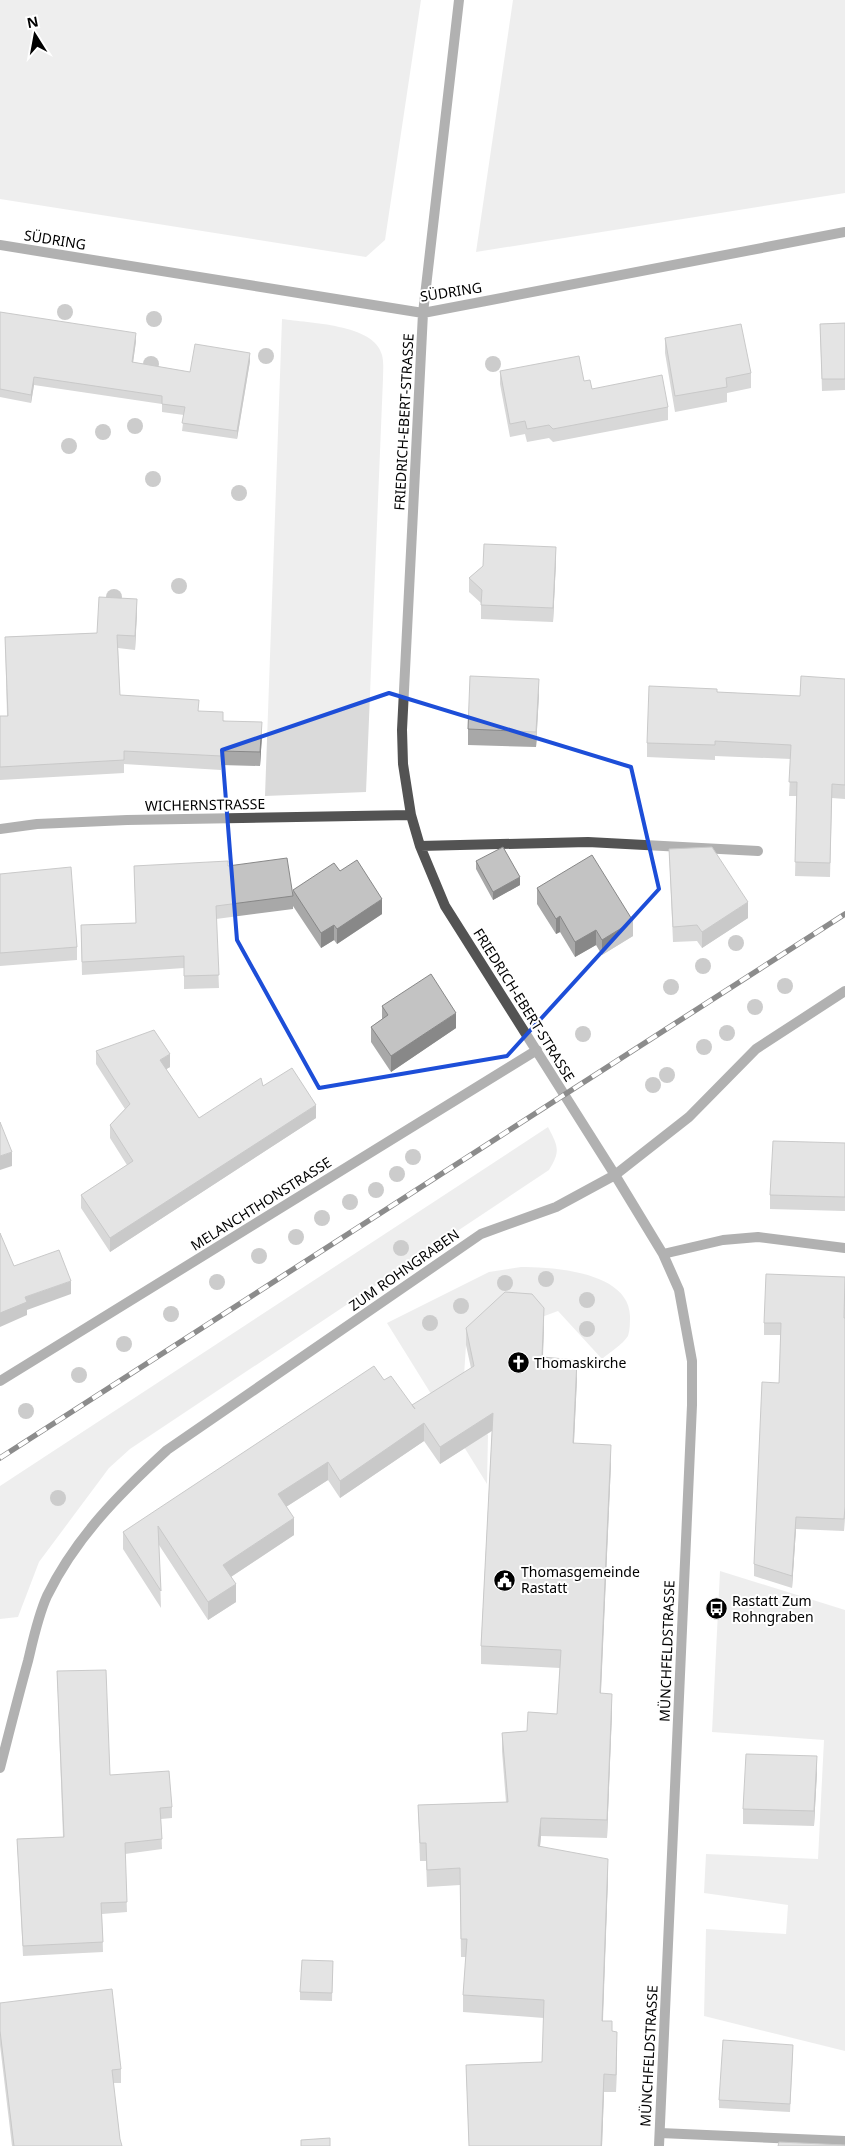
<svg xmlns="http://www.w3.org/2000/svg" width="845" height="2146" font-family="'Noto Sans',sans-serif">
<rect width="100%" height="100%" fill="#fff"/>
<path fill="#dadada" d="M 0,0 L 421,0 L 385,240 L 366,257 L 0,199 Z
M 513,0 L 845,0 L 845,193 L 476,252 Z
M 282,319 C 308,323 375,324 382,355 C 384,363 383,371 383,379 L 366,792 L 265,796 Z
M 548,1127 C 558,1146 561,1151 549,1170 L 130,1449 L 109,1468 L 39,1562 L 18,1617 L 0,1619 L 0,1486 Z
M 521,1267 C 554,1267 629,1272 630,1316 C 630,1322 630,1330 628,1336 C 623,1344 609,1353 602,1359 L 558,1311 L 466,1345 L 462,1407 L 488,1435 L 487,1484 L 387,1323 L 489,1272 Z
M 720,1571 L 845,1610 L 845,2051 L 704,2016 L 706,1929 L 786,1934 L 788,1905 L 704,1893 L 706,1854 L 818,1859 L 824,1740 L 712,1732 Z"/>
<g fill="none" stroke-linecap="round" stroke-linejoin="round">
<path stroke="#535353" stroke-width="10" d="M 660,2133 L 845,2141"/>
<path stroke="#535353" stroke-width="10" d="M 459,0 L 423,313 L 402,730 L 403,764 L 411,815 L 420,846 L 445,906 L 615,1175 L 663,1254 L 679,1290 L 692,1361 L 692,1405 L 659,2146
M 0,245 L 423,313 L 845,232
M 0,829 L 37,824 L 127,820 L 411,815
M 420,846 L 588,842 L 758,851
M 663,1254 L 723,1240 L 758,1237 L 845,1248
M 0,1381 L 537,1050
M 0,1768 C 9,1733 18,1697 28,1661 C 33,1640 38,1616 47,1596 C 76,1537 119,1494 167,1450 L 481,1234 L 556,1207 L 615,1175 L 689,1117 L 756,1049 L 845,991"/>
<defs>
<path id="rail" d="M 0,1458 L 845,914"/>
</defs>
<use href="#rail" stroke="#000" stroke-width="5.5"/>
<use href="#rail" stroke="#fff" stroke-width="4" stroke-dasharray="11" stroke-linecap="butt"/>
</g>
<g fill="#8e8e8e">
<circle cx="65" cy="312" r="8"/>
<circle cx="154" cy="319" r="8"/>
<circle cx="266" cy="356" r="8"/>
<circle cx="151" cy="364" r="8"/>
<circle cx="493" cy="364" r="8"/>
<circle cx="135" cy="426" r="8"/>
<circle cx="103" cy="432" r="8"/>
<circle cx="69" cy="446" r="8"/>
<circle cx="153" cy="479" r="8"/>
<circle cx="239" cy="493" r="8"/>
<circle cx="179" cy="586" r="8"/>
<circle cx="114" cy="597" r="8"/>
<circle cx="736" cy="943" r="8"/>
<circle cx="703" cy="966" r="8"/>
<circle cx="785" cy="986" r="8"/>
<circle cx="671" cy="987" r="8"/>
<circle cx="755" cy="1007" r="8"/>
<circle cx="727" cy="1033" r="8"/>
<circle cx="583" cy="1034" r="8"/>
<circle cx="704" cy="1047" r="8"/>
<circle cx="667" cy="1075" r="8"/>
<circle cx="653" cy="1085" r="8"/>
<circle cx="413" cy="1157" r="8"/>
<circle cx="397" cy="1174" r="8"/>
<circle cx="376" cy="1190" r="8"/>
<circle cx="350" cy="1202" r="8"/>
<circle cx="322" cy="1218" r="8"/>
<circle cx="296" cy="1237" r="8"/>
<circle cx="401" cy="1248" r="8"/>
<circle cx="259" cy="1256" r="8"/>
<circle cx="546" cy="1279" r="8"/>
<circle cx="217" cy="1282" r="8"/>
<circle cx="505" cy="1283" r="8"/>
<circle cx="587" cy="1300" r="8"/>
<circle cx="461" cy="1306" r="8"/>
<circle cx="171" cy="1314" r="8"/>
<circle cx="430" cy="1323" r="8"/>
<circle cx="587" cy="1329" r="8"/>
<circle cx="124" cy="1344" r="8"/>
<circle cx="79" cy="1375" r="8"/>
<circle cx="26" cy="1411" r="8"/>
<circle cx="58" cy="1498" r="8"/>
</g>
<path fill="#a8a8a8" d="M 0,312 L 136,341 L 133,362 L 190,372 L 250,361 L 237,439 L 182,431 L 184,415 L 162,412 L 162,404 L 34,385 L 31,403 L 0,397 Z
M 845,323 L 845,390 L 822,391 L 820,324 Z
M 665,338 L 751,373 L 751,388 L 727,393 L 727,402 L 675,412 L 665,353 Z
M 500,371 L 584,381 L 592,389 L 668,407 L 668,420 L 553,442 L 549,438 L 527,442 L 525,434 L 510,437 L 500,384 Z
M 556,561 L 553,622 L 481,619 L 481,603 L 469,592 L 469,578 L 483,566 Z
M 137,612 L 135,650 L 118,648 L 120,695 L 199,711 L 262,735 L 260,766 L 221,765 L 221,770 L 124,764 L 124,773 L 0,780 L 0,716 L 7,716 L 5,637 L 97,633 Z
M 845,679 L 845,799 L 832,798 L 830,877 L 795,876 L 797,796 L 789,796 L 791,759 L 715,756 L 715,760 L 647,757 L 647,743 L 717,692 L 800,696 Z
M 539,694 L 536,747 L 468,745 L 468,729 Z
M 669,849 L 748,918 L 702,948 L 697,941 L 673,942 Z
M 476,861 L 520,885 L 493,900 L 476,869 Z
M 134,866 L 228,866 L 293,894 L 293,890 L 340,871 L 382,914 L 337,944 L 334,940 L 321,948 L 293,906 L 293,909 L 216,919 L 219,988 L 184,989 L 184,968 L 82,975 L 81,925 L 136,923 Z
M 0,874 L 77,947 L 77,960 L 0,966 Z
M 537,888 L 633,936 L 602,955 L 596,945 L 575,957 L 560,932 L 556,934 L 537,904 Z
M 382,1006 L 456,1028 L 391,1072 L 371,1042 L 371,1027 L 382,1019 Z
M 96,1051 L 170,1067 L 166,1069 L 199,1118 L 263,1086 L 316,1118 L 110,1252 L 81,1208 L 81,1195 L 127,1165 L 110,1138 L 110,1125 L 125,1109 L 96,1064 Z
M 845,1143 L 845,1211 L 770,1209 L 770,1195 Z
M 845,1277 L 845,1519 L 844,1531 L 796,1529 L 792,1588 L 754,1576 L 754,1564 L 779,1383 L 781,1335 L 764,1335 L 764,1323 Z
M 544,1326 L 543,1357 L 577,1378 L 574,1443 L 611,1463 L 601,1693 L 612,1712 L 607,1838 L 541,1836 L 540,1847 L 608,1877 L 603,2021 L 612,2031 L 617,2049 L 616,2092 L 604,2092 L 602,2146 L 469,2146 L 466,2065 L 542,2062 L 544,2018 L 463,2012 L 463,1995 L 466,1957 L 461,1957 L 460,1885 L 427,1887 L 426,1861 L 420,1861 L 418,1805 L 506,1802 L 502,1751 L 502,1733 L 527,1731 L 557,1714 L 560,1668 L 481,1664 L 481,1646 L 492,1431 L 440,1464 L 424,1441 L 340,1498 L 328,1480 L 286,1507 L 294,1535 L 231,1577 L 236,1602 L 208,1620 L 159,1545 L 161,1608 L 123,1549 L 123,1532 L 384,1380 L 412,1406 L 471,1368 L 466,1345 L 466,1328 Z
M 57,1671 L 110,1775 L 172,1807 L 172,1818 L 161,1819 L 162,1849 L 125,1854 L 127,1912 L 102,1914 L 103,1952 L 23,1956 L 17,1839 L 63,1837 Z
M 817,1772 L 814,1826 L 743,1824 L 743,1809 Z
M 333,1961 L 332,2001 L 300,2000 L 300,1992 Z
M 0,2003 L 121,2069 L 121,2083 L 113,2083 L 120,2139 L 122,2146 L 12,2146 L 0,2045 Z
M 793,2053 L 790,2112 L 719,2108 L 719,2100 Z"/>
<path fill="#888" d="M 136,333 L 136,341 L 132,370 L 132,362 Z
M 250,353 L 250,361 L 237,439 L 237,431 Z
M 34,377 L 34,385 L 31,403 L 31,395 Z
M 556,547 L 556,561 L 553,622 L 553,608 Z
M 137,599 L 137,612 L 135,650 L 135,636 Z
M 539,679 L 539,694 L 536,747 L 536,732 Z
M 262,722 L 262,735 L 260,766 L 260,752 Z
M 520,877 L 520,885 L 493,900 L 493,892 Z
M 382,899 L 382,914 L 337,944 L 337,929 Z
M 748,902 L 748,918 L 702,948 L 702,932 Z
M 560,916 L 560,932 L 556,934 L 556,919 Z
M 633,921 L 633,936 L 602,955 L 602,940 Z
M 334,925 L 334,940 L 321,948 L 321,933 Z
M 596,930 L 596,945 L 575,957 L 575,942 Z
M 456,1013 L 456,1028 L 391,1072 L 391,1056 Z
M 170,1054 L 170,1067 L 160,1073 L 160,1060 Z
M 316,1105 L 316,1118 L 110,1252 L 110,1238 Z
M 12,1152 L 12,1166 L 0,1170 L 0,1156 Z
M 71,1281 L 71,1294 L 27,1310 L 27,1315 L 0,1327 L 0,1313 L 25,1297 Z
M 544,1308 L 544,1326 L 542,1375 L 542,1357 Z
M 577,1360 L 577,1378 L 573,1461 L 573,1443 Z
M 493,1413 L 493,1430 L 440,1464 L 440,1447 Z
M 424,1423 L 424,1441 L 340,1498 L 340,1481 Z
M 611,1445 L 611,1463 L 600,1711 L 600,1693 Z
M 328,1462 L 328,1480 L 278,1512 L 278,1494 Z
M 796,1517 L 796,1529 L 792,1588 L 792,1576 Z
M 294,1518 L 294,1535 L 223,1582 L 223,1565 Z
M 236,1584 L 236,1602 L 208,1620 L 208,1602 Z
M 612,1694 L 612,1712 L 607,1838 L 607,1820 Z
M 817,1756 L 817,1772 L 814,1826 L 814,1811 Z
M 541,1818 L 541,1836 L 538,1864 L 538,1846 Z
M 608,1859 L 608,1877 L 602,2039 L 602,2021 Z
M 617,2032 L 617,2049 L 616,2092 L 616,2075 Z
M 604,2074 L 604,2092 L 602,2146 L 601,2146 Z"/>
<path fill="#c3c3c3" stroke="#888" d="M 0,312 L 136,333 L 132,362 L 190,372 L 195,344 L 250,353 L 237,431 L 182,423 L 185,407 L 162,404 L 162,396 L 34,377 L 31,395 L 0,389 Z
M 845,323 L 845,379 L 822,379 L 820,324 Z
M 741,324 L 751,373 L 726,378 L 727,387 L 675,396 L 665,338 Z
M 579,356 L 584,381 L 590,380 L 592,389 L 662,375 L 668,407 L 553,429 L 549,425 L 527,429 L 525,421 L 510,424 L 500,371 Z
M 484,544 L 556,547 L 553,608 L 481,605 L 482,590 L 469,578 L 483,566 Z
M 99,597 L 137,599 L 135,636 L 117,635 L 120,695 L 199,700 L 198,711 L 223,712 L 223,721 L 262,722 L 260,752 L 221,751 L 221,756 L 124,751 L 124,760 L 0,767 L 0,716 L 8,716 L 5,637 L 97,633 Z
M 470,676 L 539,679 L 536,732 L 468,729 Z
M 801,676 L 845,679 L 845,785 L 832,784 L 830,863 L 795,862 L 797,782 L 789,782 L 791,745 L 715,741 L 715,745 L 647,743 L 649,686 L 717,689 L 717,692 L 800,696 Z
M 503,847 L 520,877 L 493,892 L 476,861 Z
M 712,847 L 748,902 L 702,932 L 697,925 L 673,927 L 669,849 Z
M 592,855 L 633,921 L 602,940 L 596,930 L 575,942 L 560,916 L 556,919 L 537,888 Z
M 287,858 L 293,896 L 216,906 L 219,975 L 184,976 L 184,956 L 82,962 L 81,925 L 136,923 L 134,866 L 228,861 L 228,866 Z
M 357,860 L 382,899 L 337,929 L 334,925 L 321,933 L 293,890 L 334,863 L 340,871 Z
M 71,867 L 77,947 L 0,953 L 0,874 Z
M 431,974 L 456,1013 L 391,1056 L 371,1027 L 388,1015 L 382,1006 Z
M 154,1030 L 170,1054 L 160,1060 L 199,1118 L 261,1078 L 263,1086 L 292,1068 L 316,1105 L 110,1238 L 81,1195 L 133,1161 L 110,1125 L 130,1104 L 96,1051 Z
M 0,1122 L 12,1152 L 0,1156 Z
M 773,1141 L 845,1143 L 845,1197 L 770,1195 Z
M 0,1233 L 14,1266 L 59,1250 L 71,1281 L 25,1297 L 27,1302 L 0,1313 Z
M 766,1274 L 845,1277 L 844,1318 L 845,1318 L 845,1507 L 844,1519 L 796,1517 L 792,1576 L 754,1564 L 762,1382 L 779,1383 L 781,1323 L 764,1323 Z
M 505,1292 L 532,1294 L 544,1308 L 542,1357 L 577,1360 L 573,1443 L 611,1445 L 600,1693 L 612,1694 L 607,1820 L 541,1818 L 538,1846 L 608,1859 L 602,2021 L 612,2021 L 612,2031 L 617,2032 L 616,2075 L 604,2074 L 601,2146 L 469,2146 L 466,2065 L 542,2062 L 544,2000 L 463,1995 L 467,1939 L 461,1939 L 460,1868 L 427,1870 L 426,1843 L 420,1843 L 418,1805 L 508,1802 L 502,1733 L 527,1731 L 528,1712 L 557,1714 L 561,1650 L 481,1646 L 493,1413 L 440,1447 L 424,1423 L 340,1481 L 328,1462 L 278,1494 L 294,1518 L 223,1565 L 236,1584 L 208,1602 L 158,1526 L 161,1591 L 123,1532 L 374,1366 L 384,1380 L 391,1376 L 415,1409 L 412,1405 L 474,1366 L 466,1328 Z
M 106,1670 L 110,1775 L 169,1771 L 172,1807 L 160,1808 L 162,1839 L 125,1843 L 127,1902 L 101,1903 L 103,1942 L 23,1946 L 17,1839 L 64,1837 L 57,1671 Z
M 746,1754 L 817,1756 L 814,1811 L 743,1809 Z
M 302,1960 L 333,1961 L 332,1993 L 300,1992 Z
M 112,1989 L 121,2069 L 112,2070 L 120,2139 L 122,2146 L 14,2146 L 0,2031 L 0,2003 Z
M 723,2040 L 793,2045 L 790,2104 L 719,2100 Z
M 330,2138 L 330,2146 L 301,2146 L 301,2140 Z
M 779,2142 L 845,2145 L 845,2146 L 778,2146 Z"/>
<path d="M0 0H845V2146H0ZM 389,693 L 631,767 L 659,889 L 507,1056 L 319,1088 L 237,940 L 222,750 Z" fill="#fff" fill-opacity=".55" fill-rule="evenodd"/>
<path fill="none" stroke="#1d4ed8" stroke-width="4" stroke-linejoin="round" d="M 389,693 L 631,767 L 659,889 L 507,1056 L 319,1088 L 237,940 L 222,750 Z"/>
<defs>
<symbol id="church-disc" viewBox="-11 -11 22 22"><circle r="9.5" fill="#000" stroke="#fff"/><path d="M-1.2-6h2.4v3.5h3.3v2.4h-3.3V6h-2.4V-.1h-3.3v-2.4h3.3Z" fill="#fff"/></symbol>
<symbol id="civic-disc" viewBox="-11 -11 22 22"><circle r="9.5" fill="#000" stroke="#fff"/><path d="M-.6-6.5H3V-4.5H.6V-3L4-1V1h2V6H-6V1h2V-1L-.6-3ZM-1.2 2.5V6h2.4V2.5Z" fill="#fff"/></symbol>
<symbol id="bus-disc" viewBox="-11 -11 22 22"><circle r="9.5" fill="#000" stroke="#fff"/><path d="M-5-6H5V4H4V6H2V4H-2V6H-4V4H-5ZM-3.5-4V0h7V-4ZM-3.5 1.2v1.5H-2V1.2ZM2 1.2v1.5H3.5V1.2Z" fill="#fff"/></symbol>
</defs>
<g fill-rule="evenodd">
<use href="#church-disc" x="506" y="1350" width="25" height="25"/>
<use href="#civic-disc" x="492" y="1568" width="25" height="25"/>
<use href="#bus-disc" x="704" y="1596" width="25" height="25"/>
</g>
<g text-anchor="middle" stroke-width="4" stroke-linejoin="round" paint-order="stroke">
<g font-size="14" fill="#000" stroke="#fff">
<text transform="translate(55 240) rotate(9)" y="5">SÜDRING</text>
<text transform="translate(451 292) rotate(-9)" y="5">SÜDRING</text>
<text transform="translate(404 422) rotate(-87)" y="5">FRIEDRICH-EBERT-STRASSE</text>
<text transform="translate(205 805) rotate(-1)" y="5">WICHERNSTRASSE</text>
<text transform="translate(524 1005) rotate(58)" y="5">FRIEDRICH-EBERT-STRASSE</text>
<text transform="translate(261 1204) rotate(-32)" y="5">MELANCHTHONSTRASSE</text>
<text transform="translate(404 1270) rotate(-35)" y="5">ZUM ROHNGRABEN</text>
<text transform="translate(667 1651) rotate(-88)" y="5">MÜNCHFELDSTRASSE</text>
<text transform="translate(649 2056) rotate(-87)" y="5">MÜNCHFELDSTRASSE</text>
</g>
<g font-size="14" fill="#000" stroke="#fff" text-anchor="start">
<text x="534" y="1368">Thomaskirche</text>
<text x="521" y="1577">Thomasgemeinde<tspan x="521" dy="16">Rastatt</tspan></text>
<text x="732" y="1606">Rastatt Zum<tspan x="732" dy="16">Rohngraben</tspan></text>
</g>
</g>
<g transform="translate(35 35) rotate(349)" stroke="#ffffff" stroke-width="4" paint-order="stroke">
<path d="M0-4L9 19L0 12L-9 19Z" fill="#000000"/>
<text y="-8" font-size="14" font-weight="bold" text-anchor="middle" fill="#000000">N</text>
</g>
</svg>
